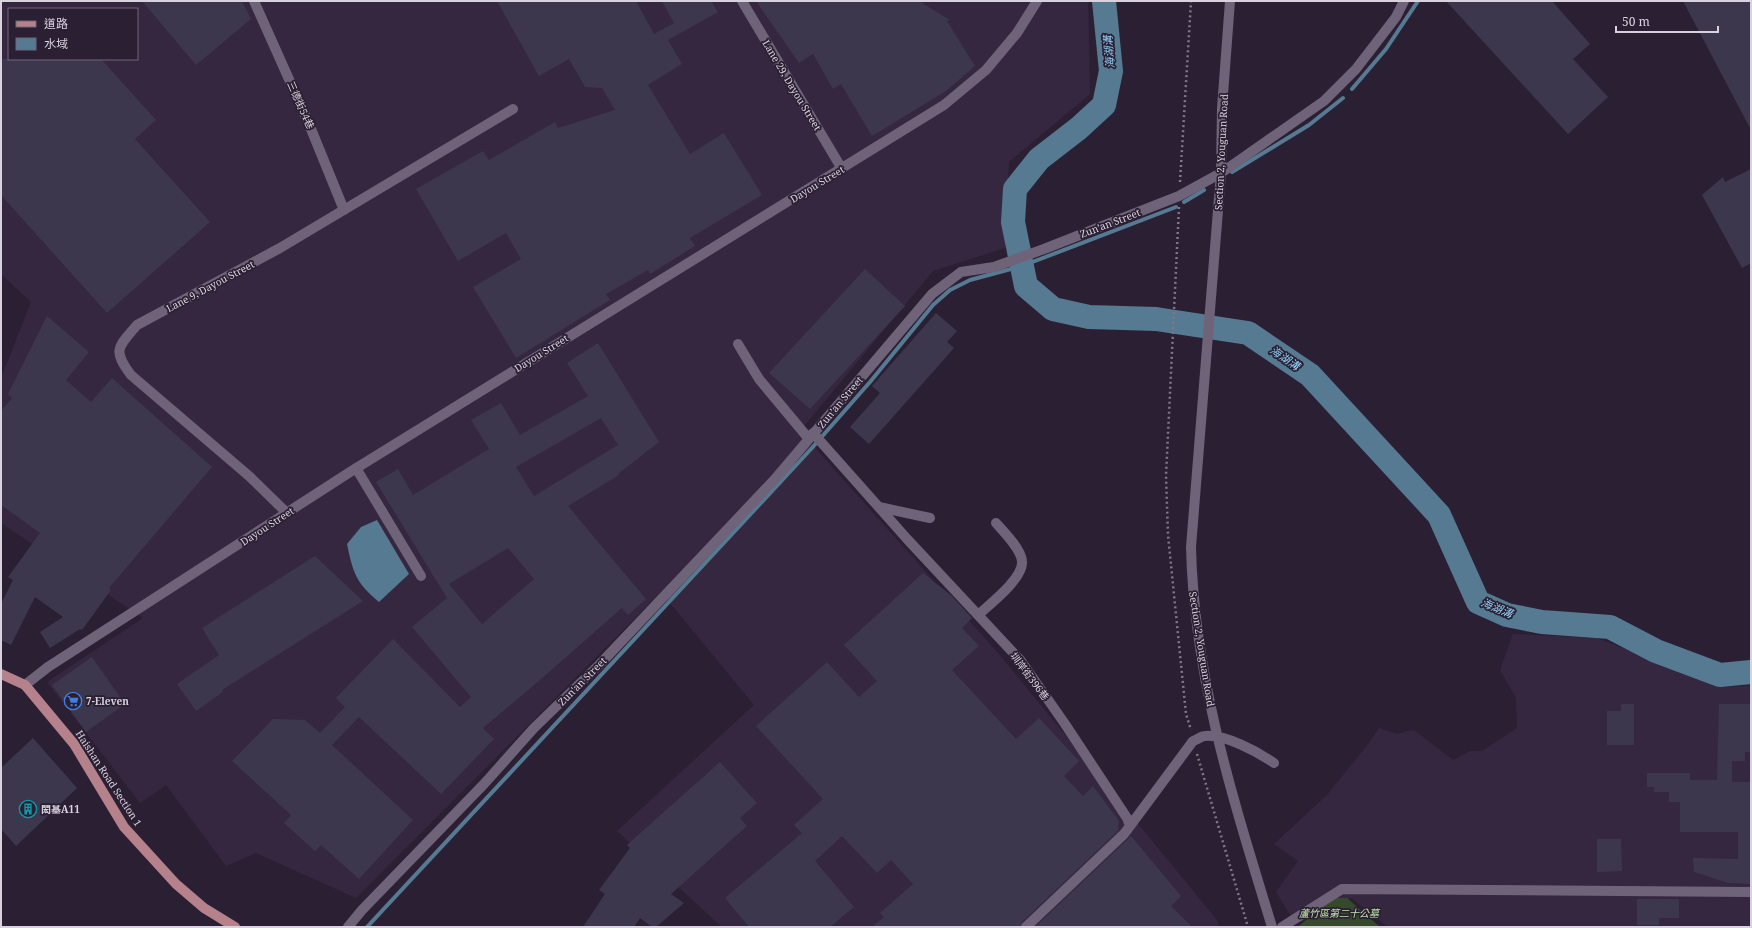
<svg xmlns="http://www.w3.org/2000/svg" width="1752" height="928" font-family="'Noto Serif','Noto Sans TC',serif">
<rect width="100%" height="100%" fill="#2b2033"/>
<path fill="#352740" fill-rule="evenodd" d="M 1,1 L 1088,1 L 1090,94 L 1009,162 L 1005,248 L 933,271 L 800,431 L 998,653 L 1217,920 L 1219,927 L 722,927 L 617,831 L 754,705 L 661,592 L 356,898 L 256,853 L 226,866 L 166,785 L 140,803 L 47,682 L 143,618 L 1,523 L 1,378 L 31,302 L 1,274 ZM 9,9 L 137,9 L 137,59 L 9,59 Z
M 1513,634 L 1597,638 L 1723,687 L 1751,686 L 1751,927 L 1388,927 L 1351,898 L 1296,924 L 1276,892 L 1298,861 L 1274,844 L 1327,795 L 1369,743 L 1379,728 L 1397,734 L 1414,730 L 1453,760 L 1470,751 L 1482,751 L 1517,728 L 1516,698 L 1500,670 Z"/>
<path fill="#36492c" d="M 1331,898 L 1347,898 L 1380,927 L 1298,927 Z"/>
<path fill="#557a91" d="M 377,520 L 409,574 L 379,602 C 356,583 353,573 347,544 L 361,527 Z"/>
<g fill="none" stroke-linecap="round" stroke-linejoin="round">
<path stroke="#557a91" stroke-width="4" d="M 1352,89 L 1386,49 L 1418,1
M 1232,172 L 1309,125 L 1343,98
M 1184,202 L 1204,190
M 367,927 L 811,449 L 870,382 L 933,305 L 950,290 L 970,280 L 1022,266 L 1176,207"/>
<path stroke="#557a91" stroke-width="24" d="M 1104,1 L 1111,71 L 1104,105 L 1079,128 L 1039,159 L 1015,189 L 1013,222 L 1026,286 L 1053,309 L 1089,317 L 1156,319 L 1248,333 L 1310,375 L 1439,515 L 1478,602 L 1507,615 L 1542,622 L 1610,627 L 1656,651 L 1720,675 L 1751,672"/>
</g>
<path fill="#3d374d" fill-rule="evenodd" d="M 142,1 L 242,1 L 251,19 L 196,65 Z
M 497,1 L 636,1 L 654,34 L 674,23 L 662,1 L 711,1 L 718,12 L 668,40 L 682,64 L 648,85 L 690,154 L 724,133 L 762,195 L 690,238 L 695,246 L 650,274 L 648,270 L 606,294 L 610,300 L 516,358 L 473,287 L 521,259 L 506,233 L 458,261 L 416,189 L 483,151 L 489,160 L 555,122 L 558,128 L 615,110 L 602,88 L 585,87 L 569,59 L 539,76 Z
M 756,1 L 919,1 L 950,20 L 947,21 L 975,66 L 946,91 L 872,136 L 841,84 L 833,89 L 813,54 L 799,63 Z
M 1446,1 L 1552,1 L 1590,44 L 1573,59 L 1608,97 L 1568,134 Z
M 1683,1 L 1751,1 L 1751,130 Z
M 1,59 L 101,59 L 156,120 L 135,139 L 210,222 L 107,313 L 1,195 Z
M 1751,169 L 1751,263 L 1742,268 L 1702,195 L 1723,177 L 1725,182 Z
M 865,269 L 905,306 L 810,409 L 769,373 Z
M 936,313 L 957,331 L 947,342 L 954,348 L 869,444 L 850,427 L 880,393 L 872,386 Z
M 47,316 L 89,352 L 66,380 L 91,402 L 112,378 L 212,467 L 109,588 L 111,590 L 82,630 L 80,629 L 50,648 L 40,632 L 63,617 L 35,597 L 11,645 L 1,640 L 1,604 L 13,580 L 8,577 L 40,533 L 1,505 L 1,411 L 12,398 L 8,394 Z
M 598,343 L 659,442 L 618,474 L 619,475 L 568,506 L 646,599 L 628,615 L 622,608 L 533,686 L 483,728 L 494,739 L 441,794 L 359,717 L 332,745 L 413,820 L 359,879 L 321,845 L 315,851 L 284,823 L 291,815 L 232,761 L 273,719 L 305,720 L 320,733 L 345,707 L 336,698 L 393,639 L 460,707 L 471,697 L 412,627 L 447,598 L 376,482 L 398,469 L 413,495 L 489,449 L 471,420 L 501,403 L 520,435 L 588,396 L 567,363 ZM 601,418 L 618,445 L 534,496 L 516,467 ZM 508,548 L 534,579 L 482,624 L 449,584 Z
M 315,556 L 363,601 L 222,690 L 223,692 L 196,711 L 177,684 L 219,655 L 202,628 Z
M 923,573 L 952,596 L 972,618 L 962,628 L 979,646 L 952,670 L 1016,739 L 1039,718 L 1079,761 L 1064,776 L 1083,796 L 1093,786 L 1119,821 L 1118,831 L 1022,922 L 1020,927 L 872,927 L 884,917 L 880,913 L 913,884 L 891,860 L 877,873 L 842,836 L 815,861 L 854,907 L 830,927 L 749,927 L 725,898 L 802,833 L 794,825 L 823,799 L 756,726 L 827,662 L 859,697 L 877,681 L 844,645 Z
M 92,657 L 125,704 L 86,732 L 52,685 Z
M 1621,704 L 1634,704 L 1634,745 L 1607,745 L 1607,711 L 1621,711 Z
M 1719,704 L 1751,704 L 1751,752 L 1745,752 L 1745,761 L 1732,761 L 1732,782 L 1751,782 L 1751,884 L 1728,883 L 1694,872 L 1693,858 L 1738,859 L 1738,832 L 1680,832 L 1680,802 L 1669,802 L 1669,792 L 1654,792 L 1654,787 L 1647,787 L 1647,773 L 1690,773 L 1690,780 L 1717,780 Z
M 33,738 L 77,788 L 16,846 L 1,829 L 1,768 Z
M 720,762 L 757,803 L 740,818 L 747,826 L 671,894 L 684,903 L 656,927 L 652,927 L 640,918 L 634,927 L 583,927 L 605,894 L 599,890 L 630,848 L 627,845 Z
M 1131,836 L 1181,896 L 1171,906 L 1192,927 L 1035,927 Z
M 1597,839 L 1621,839 L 1622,871 L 1597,872 Z
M 1637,899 L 1679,899 L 1679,918 L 1659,918 L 1659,925 L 1637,925 Z"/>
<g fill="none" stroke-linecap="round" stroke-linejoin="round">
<path stroke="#807787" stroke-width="2.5" stroke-dasharray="2 3" stroke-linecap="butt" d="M 1180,182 L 1191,1
M 1179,207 L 1166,476 L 1168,535 L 1186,714 L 1191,730
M 1197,754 L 1248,927"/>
<path stroke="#6f6379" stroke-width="10" d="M 254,1 L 309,124 L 344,210
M 742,1 L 842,169
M 1230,1 L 1222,108 L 1221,173 L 1191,547 C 1194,680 1234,802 1272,927
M 738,344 L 759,379 L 809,439
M 813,433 L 908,540 L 1021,661 L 1065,724 L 1127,818 L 1130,826 L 1124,834 L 1026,927
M 356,468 L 421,576
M 879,507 L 930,518
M 287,513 L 249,476 L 131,375 C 112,350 118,347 137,325 L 280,248 L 513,109
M 978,615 C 990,604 1024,578 1022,561 C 1021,549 1004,532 996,523
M 25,685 L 48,667 L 350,472 L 944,105 L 986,70 L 1017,33 L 1037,1
M 1130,826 L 1193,741 C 1197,740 1201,736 1205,736 C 1225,734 1258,752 1274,763
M 348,927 L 362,910 L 484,784 L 534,728 L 600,664 L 775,479 L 932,294 L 961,272 L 994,267 L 1044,249 L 1179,196 L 1221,173 L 1324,101 L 1356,69 L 1396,17 L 1404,1
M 1282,927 L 1342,889 L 1751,892"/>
<path stroke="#b5818a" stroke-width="10" d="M 1,674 L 25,685 L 74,744 L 124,827 L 176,884 L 204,908 L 235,927"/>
</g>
<defs>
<symbol id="supermarket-ring" viewBox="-11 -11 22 22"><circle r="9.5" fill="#2b2033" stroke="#3f7fe0" stroke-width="1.5"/><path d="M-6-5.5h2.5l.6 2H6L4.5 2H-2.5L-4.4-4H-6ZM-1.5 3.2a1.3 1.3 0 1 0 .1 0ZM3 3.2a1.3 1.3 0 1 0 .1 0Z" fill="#3f7fe0"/></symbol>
<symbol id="building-ring" viewBox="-11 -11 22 22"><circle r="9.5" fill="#2b2033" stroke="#0f9aa8" stroke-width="1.5"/><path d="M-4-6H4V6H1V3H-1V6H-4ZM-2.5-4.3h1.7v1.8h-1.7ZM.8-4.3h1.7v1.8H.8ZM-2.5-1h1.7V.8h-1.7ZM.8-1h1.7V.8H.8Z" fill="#0f9aa8"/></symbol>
</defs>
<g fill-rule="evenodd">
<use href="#supermarket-ring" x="63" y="691" width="20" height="20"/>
<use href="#building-ring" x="18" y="799" width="20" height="20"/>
</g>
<g text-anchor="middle" stroke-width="3.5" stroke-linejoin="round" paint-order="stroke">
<g font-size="10" fill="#d8d1de" stroke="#2b2033">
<text transform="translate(792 85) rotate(59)" y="4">Lane 29, Dayou Street</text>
<text transform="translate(301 105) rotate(66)" y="4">三德街54巷</text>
<text transform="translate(1221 152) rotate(-87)" y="4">Section 2, Youguan Road</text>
<text transform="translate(817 184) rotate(-31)" y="4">Dayou Street</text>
<text transform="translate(1110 223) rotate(-21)" y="4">Zun’an Street</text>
<text transform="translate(210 286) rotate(-28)" y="4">Lane 9, Dayou Street</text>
<text transform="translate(541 353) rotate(-32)" y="4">Dayou Street</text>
<text transform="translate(840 402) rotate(-50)" y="4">Zun’an Street</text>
<text transform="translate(267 526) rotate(-33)" y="4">Dayou Street</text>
<text transform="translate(1202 649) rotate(81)" y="4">Section 2, Youguan Road</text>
<text transform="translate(1030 676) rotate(53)" y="4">圳岸街396巷</text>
<text transform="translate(582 681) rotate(-45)" y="4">Zun'an Street</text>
<text transform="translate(109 778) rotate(57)" y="4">Haishan Road Section 1</text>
</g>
<g font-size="10" font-weight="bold" fill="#d8d1de" stroke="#2b2033" text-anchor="start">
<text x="86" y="705">7-Eleven</text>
<text x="41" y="813">閎基A11</text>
</g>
<g font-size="10" font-style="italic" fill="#bfe5ad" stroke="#2b2033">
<text x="1339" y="917">蘆竹區第二十公墓</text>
</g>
<g font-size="11" font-style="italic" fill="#91d1f7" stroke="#2b2033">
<text transform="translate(1109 52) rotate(-94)" y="4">海湖溝</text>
<text transform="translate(1285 358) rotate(34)" y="4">海湖溝</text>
<text transform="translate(1497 608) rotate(23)" y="4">海湖溝</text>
</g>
</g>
<rect width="1752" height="928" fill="none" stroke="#d8d1de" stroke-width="4"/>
<rect x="8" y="8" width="130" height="52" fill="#2b2033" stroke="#706777"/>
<rect x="16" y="21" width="20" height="6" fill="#b5818a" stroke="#706777"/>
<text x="44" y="28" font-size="12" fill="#d8d1de">道路</text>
<rect x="16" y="38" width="20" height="12" fill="#557a91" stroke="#706777"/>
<text x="44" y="48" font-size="12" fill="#d8d1de">水域</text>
<path d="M1616 26v6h102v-6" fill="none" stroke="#d8d1de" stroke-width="2"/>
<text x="1622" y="26" font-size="12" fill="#d8d1de" stroke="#2b2033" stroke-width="3" paint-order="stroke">50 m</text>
</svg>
